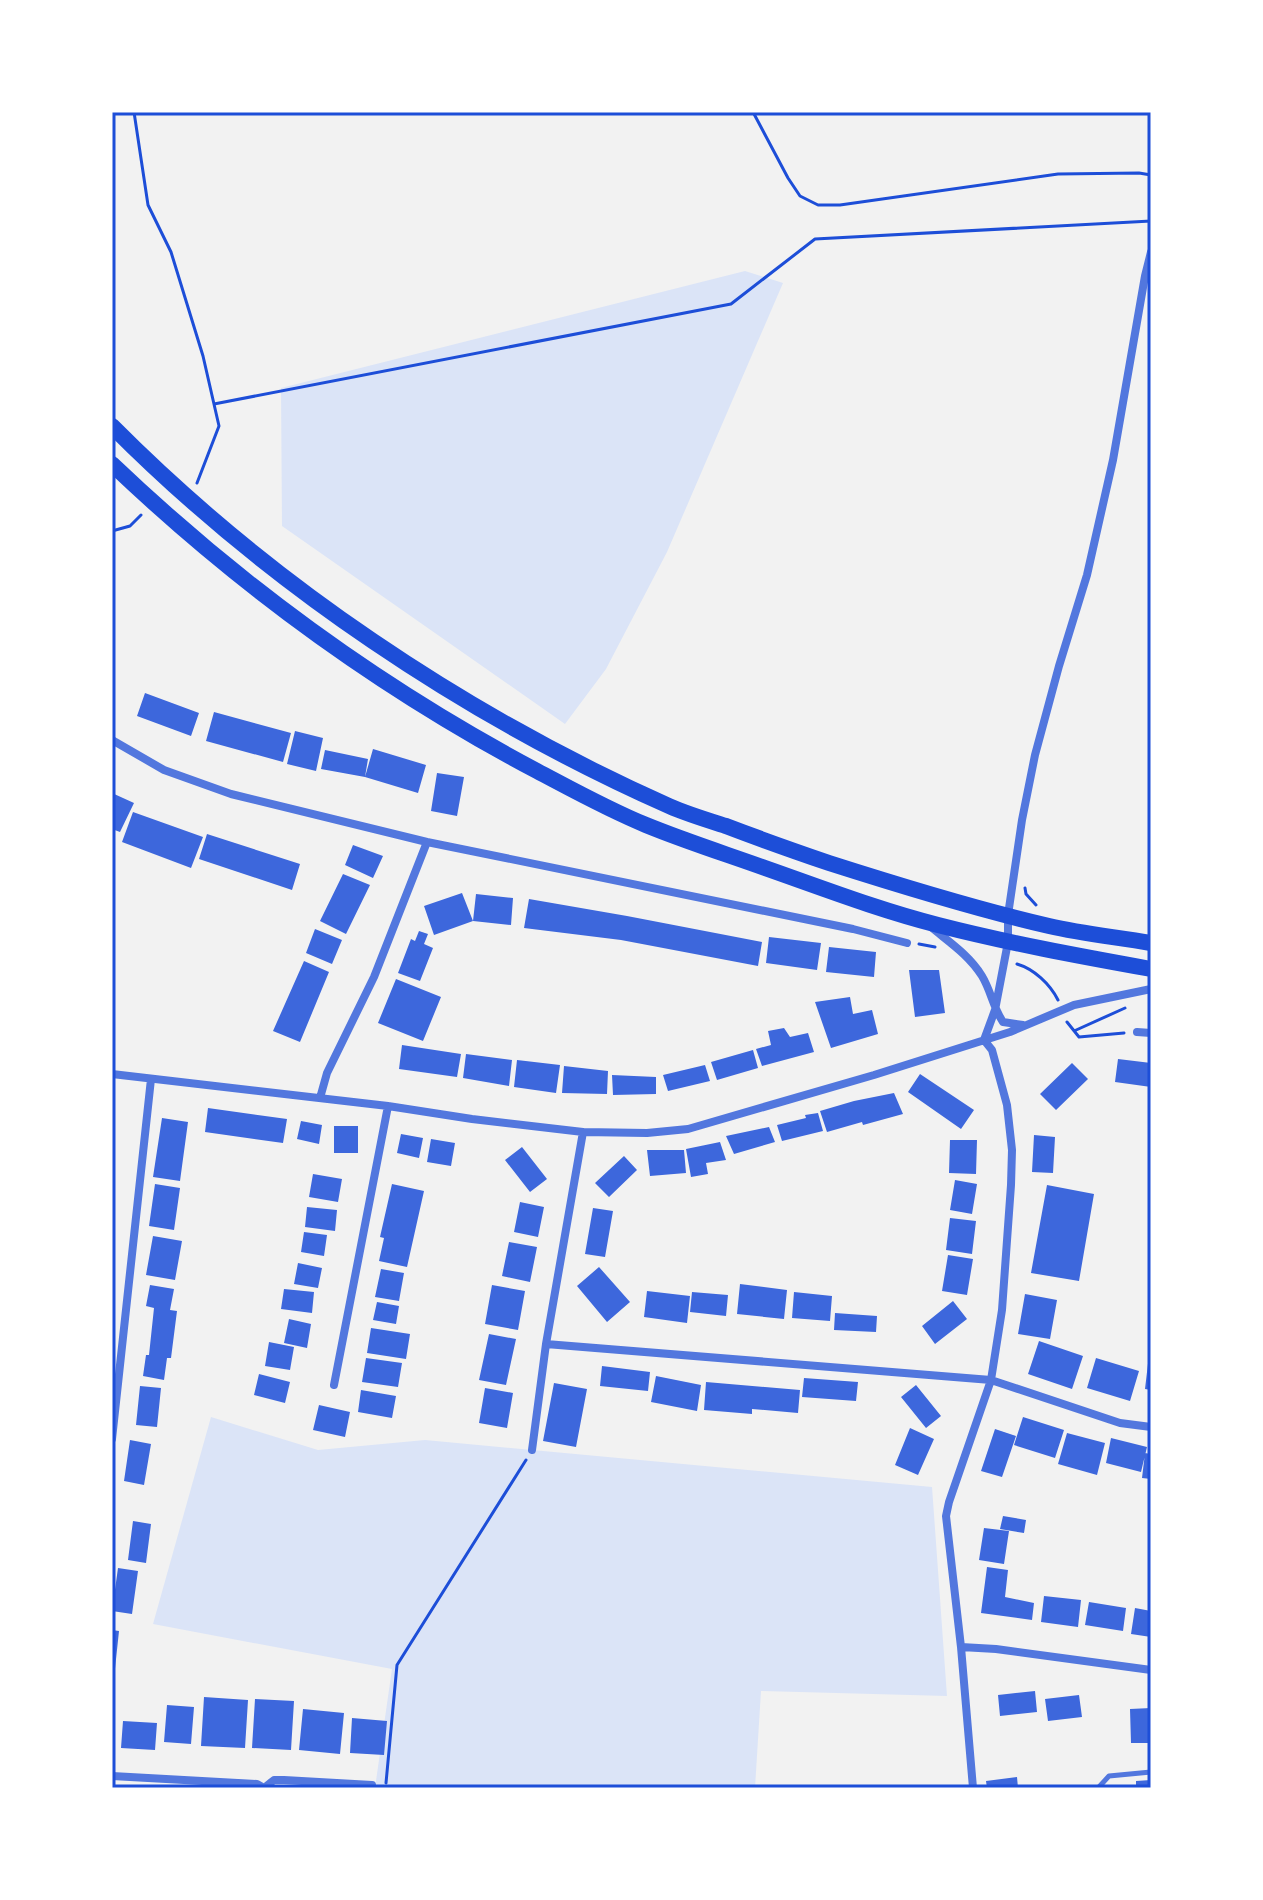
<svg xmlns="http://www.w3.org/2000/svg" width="1263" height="1900" font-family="'Zilla Slab',serif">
<rect width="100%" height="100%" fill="#f2f2f2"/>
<path fill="#dbe4f7" d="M 745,271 L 783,283 L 667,552 L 606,669 L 565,724 L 282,526 L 281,388 Z
M 211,1417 L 318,1450 L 425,1440 L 932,1487 L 947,1696 L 761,1691 L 755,1788 L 375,1788 L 392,1669 L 153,1624 Z"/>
<path fill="#3d67dc" d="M 145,693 L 199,713 L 191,736 L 137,716 Z
M 214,712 L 291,733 L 283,762 L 206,741 Z
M 295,731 L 323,738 L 316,771 L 287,764 Z
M 373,749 L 426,765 L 418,793 L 365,777 L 321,769 L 325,750 L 368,759 L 365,777 Z
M 437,773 L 464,777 L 457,816 L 431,811 Z
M 112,793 L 134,803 L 120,832 L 112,829 Z
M 133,812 L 203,837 L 191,868 L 122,842 Z
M 207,834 L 300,864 L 292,890 L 199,859 Z
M 353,845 L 383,856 L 373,878 L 345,865 Z
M 343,874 L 370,885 L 346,934 L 320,921 Z
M 462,893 L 473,921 L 476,894 L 513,898 L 511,925 L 473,921 L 434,935 L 424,906 Z
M 529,899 L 627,916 L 762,942 L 758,966 L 621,940 L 524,928 Z
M 315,929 L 342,940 L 332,964 L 306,953 Z
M 419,931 L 428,934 L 424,944 L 433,948 L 420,981 L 398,973 L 411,939 L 415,941 Z
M 769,937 L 821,943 L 817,970 L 766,963 Z
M 829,947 L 876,952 L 874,977 L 826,972 Z
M 304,961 L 329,972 L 300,1042 L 273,1031 Z
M 909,970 L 939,970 L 945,1013 L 915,1017 Z
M 396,979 L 441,997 L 423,1041 L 378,1023 Z
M 850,997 L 853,1014 L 872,1010 L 878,1034 L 831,1048 L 815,1002 Z
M 784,1028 L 790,1037 L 808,1033 L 814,1052 L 762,1066 L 756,1049 L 771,1045 L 768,1031 Z
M 402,1045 L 461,1054 L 457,1077 L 399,1069 Z
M 753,1050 L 758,1068 L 717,1080 L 711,1062 Z
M 466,1054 L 512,1060 L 509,1086 L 463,1078 Z
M 1118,1059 L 1151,1063 L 1151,1087 L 1115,1082 Z
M 517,1060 L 560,1065 L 556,1093 L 514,1087 Z
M 1072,1063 L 1088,1079 L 1056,1110 L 1040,1094 Z
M 705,1065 L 710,1081 L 668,1091 L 663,1075 Z
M 564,1066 L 608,1071 L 607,1094 L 562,1093 Z
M 920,1074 L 974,1110 L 961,1129 L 908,1092 Z
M 612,1075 L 656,1077 L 656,1094 L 613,1095 Z
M 894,1093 L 903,1114 L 863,1125 L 862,1122 L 827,1132 L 820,1111 L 854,1101 Z
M 208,1108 L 287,1119 L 283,1143 L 205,1132 Z
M 818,1113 L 823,1131 L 782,1141 L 777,1125 L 806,1118 L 805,1115 Z
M 162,1118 L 188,1122 L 180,1181 L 153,1177 Z
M 301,1121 L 322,1125 L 319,1144 L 297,1139 Z
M 334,1126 L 358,1126 L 358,1153 L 334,1153 Z
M 769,1127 L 775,1142 L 734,1154 L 726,1136 Z
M 401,1134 L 423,1138 L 419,1158 L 397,1153 Z
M 1034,1135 L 1055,1137 L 1053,1173 L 1032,1172 Z
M 431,1139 L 455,1143 L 451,1166 L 427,1162 Z
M 950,1140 L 977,1140 L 976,1174 L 949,1173 Z
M 720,1142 L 726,1160 L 706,1163 L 708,1174 L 691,1177 L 686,1149 Z
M 522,1147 L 547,1179 L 530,1192 L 505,1160 Z
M 647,1150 L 684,1150 L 686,1173 L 650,1176 Z
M 624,1156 L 637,1170 L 609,1197 L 595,1183 Z
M 313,1174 L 342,1179 L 338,1202 L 309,1197 Z
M 955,1180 L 977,1184 L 972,1214 L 950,1210 Z
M 155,1184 L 180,1188 L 174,1230 L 149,1226 Z
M 392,1184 L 424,1191 L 407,1267 L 379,1261 L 384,1238 L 380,1237 Z
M 1047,1185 L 1094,1194 L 1079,1281 L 1031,1273 Z
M 520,1202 L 544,1207 L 538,1237 L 514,1232 Z
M 307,1207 L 337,1210 L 335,1231 L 305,1227 Z
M 593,1208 L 613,1211 L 605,1257 L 585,1254 Z
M 950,1218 L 976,1221 L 972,1254 L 946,1250 Z
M 304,1232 L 327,1235 L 324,1256 L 301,1252 Z
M 153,1236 L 182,1241 L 175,1280 L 146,1275 Z
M 509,1242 L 537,1247 L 530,1282 L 502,1276 Z
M 948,1255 L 973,1259 L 967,1295 L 942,1291 Z
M 298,1263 L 322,1268 L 318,1288 L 294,1284 Z
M 599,1267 L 630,1302 L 607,1322 L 577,1286 Z
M 381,1269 L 404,1273 L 399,1301 L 375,1297 Z
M 740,1284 L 787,1290 L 784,1319 L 737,1314 Z
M 150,1285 L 174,1289 L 170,1310 L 177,1311 L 171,1358 L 167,1358 L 164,1380 L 143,1376 L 146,1355 L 149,1355 L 154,1308 L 146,1306 Z
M 492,1285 L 525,1291 L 518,1330 L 485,1324 Z
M 284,1289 L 314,1292 L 312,1313 L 281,1309 Z
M 647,1291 L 690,1296 L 687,1323 L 644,1317 Z
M 692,1292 L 728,1295 L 726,1316 L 690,1312 Z
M 794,1292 L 832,1296 L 830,1321 L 792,1318 Z
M 1025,1294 L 1057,1300 L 1050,1339 L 1018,1334 Z
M 953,1301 L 967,1319 L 935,1344 L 922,1326 Z
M 377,1302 L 399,1306 L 396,1324 L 373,1320 Z
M 835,1313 L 877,1316 L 876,1332 L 834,1330 Z
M 289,1319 L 311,1324 L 307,1348 L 284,1343 Z
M 371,1328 L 410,1334 L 406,1359 L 367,1353 Z
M 489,1334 L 516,1339 L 506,1385 L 479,1380 Z
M 1039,1341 L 1083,1356 L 1072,1389 L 1028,1374 Z
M 269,1342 L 294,1347 L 290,1370 L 265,1366 Z
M 1149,1355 L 1151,1355 L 1151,1390 L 1145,1389 Z
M 366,1358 L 402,1363 L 398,1387 L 362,1382 Z
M 1096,1358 L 1139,1371 L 1130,1401 L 1087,1388 Z
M 602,1366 L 650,1372 L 648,1391 L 600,1386 Z
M 259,1374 L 290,1382 L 285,1403 L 254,1395 Z
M 656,1376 L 701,1385 L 697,1411 L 651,1402 Z
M 804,1378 L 858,1382 L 856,1401 L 802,1397 Z
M 706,1382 L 800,1390 L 798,1413 L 752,1409 L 752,1414 L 704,1410 Z
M 554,1383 L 587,1389 L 576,1447 L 543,1441 Z
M 916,1385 L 941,1416 L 926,1428 L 901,1397 Z
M 140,1386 L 161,1388 L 157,1427 L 136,1425 Z
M 485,1388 L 513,1393 L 507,1428 L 479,1423 Z
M 361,1390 L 396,1396 L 392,1418 L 358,1412 Z
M 319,1405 L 350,1412 L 345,1437 L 313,1430 Z
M 1023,1417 L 1064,1430 L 1055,1458 L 1014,1445 Z
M 910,1428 L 934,1439 L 918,1475 L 895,1465 Z
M 995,1429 L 1016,1436 L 1002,1477 L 981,1471 Z
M 1067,1433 L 1105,1443 L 1097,1475 L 1058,1464 Z
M 1111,1438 L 1147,1447 L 1141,1472 L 1106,1463 Z
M 130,1440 L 151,1444 L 144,1485 L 124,1481 Z
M 1145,1453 L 1151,1454 L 1151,1479 L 1142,1478 Z
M 1003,1516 L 1026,1520 L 1024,1533 L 1000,1529 Z
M 133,1521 L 151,1524 L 146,1563 L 128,1560 Z
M 984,1528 L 1009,1531 L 1004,1564 L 979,1560 Z
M 987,1567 L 1008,1570 L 1005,1597 L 1034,1603 L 1032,1620 L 981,1613 Z
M 118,1568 L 138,1571 L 132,1614 L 112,1611 Z
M 1044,1596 L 1081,1600 L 1078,1627 L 1041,1622 Z
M 1089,1602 L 1126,1608 L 1123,1631 L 1085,1625 Z
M 1135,1608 L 1151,1611 L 1151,1637 L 1131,1634 Z
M 112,1630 L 119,1631 L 114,1678 L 112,1678 Z
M 1035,1691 L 1037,1712 L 1000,1716 L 998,1695 Z
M 1079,1695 L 1082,1717 L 1048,1721 L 1045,1699 Z
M 204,1697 L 248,1700 L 245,1748 L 201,1746 Z
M 255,1699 L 294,1701 L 291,1750 L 252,1748 Z
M 167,1705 L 194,1707 L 191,1744 L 164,1742 Z
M 1151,1708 L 1151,1743 L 1131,1743 L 1130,1709 Z
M 303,1709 L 344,1713 L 340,1754 L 299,1750 Z
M 352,1718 L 387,1721 L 384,1755 L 350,1753 Z
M 123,1721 L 157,1723 L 155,1750 L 121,1748 Z
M 1017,1777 L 1018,1788 L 987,1788 L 986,1781 Z
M 1151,1780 L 1151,1788 L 1136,1788 L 1136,1781 Z"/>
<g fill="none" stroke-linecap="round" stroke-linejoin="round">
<path stroke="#1d4ed8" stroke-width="3" d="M 134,112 L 148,205 L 171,252 L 203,356 L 219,426 L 197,483
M 753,112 L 788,178 L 800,196 L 818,205 L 840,205 L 1058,174 L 1139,173 L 1151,175
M 214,404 L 731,304 L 815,239 L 1151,221
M 112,531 L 130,526 L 141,515
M 1025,888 L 1026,894 L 1036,905
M 919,944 L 935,947
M 1017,964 C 1034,969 1050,984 1058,1000
M 1067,1022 L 1079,1037 L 1124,1033
M 1074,1031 L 1125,1008
M 386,1783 L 397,1665 L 526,1460"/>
<path stroke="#5277de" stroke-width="5" d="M 1098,1788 L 1109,1776 L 1151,1772"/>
<path stroke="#5277de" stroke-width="8" d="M 112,740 L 164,770 L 231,794 L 427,842 L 853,929 L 907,943
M 931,927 C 949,942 969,955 982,976 C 991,991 993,1007 1003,1022 L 1023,1025
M 1137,1032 L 1151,1033
M 984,1040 L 995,1010 L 1008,942 L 1008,915 L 1022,820 L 1035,755 L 1059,666 L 1087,575 L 1113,460 L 1145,276 L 1151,252
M 112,1074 L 388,1106 L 472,1119 L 583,1132 L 647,1133 L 688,1129 L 874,1075 L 1010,1032 L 1074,1005 L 1151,989
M 320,1098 L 327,1073 L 374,977 L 427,842
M 546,1344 L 991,1380 L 1120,1423 L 1151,1427
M 334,1385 L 388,1106
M 112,1439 L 151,1079
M 532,1450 L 546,1344 L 583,1132
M 961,1647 L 996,1649 L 1151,1670
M 112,1776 L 257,1784 L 264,1788
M 264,1788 L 274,1780 L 284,1780 L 372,1785
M 973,1788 L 961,1647 L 946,1516 L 949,1502 L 991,1380 L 1002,1310 L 1011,1185 L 1012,1150 L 1007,1105 L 992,1050 L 984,1040"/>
<path stroke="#1d4ed8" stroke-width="16" d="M 112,426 C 268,583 466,716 669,806 C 687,814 707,820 726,826 C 760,839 794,851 829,863 C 901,886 975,909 1049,926 C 1083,934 1117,937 1151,943
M 112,464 C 239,585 382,689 537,771 C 573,790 609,810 646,825 C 685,841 726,854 765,868 C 822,888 879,910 938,925 C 1008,943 1079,956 1151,969"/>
</g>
<rect width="1263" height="1900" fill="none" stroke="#ffffff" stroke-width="228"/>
<rect x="114" y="114" width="1035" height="1672" fill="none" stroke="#1d4ed8" stroke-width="3"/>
</svg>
